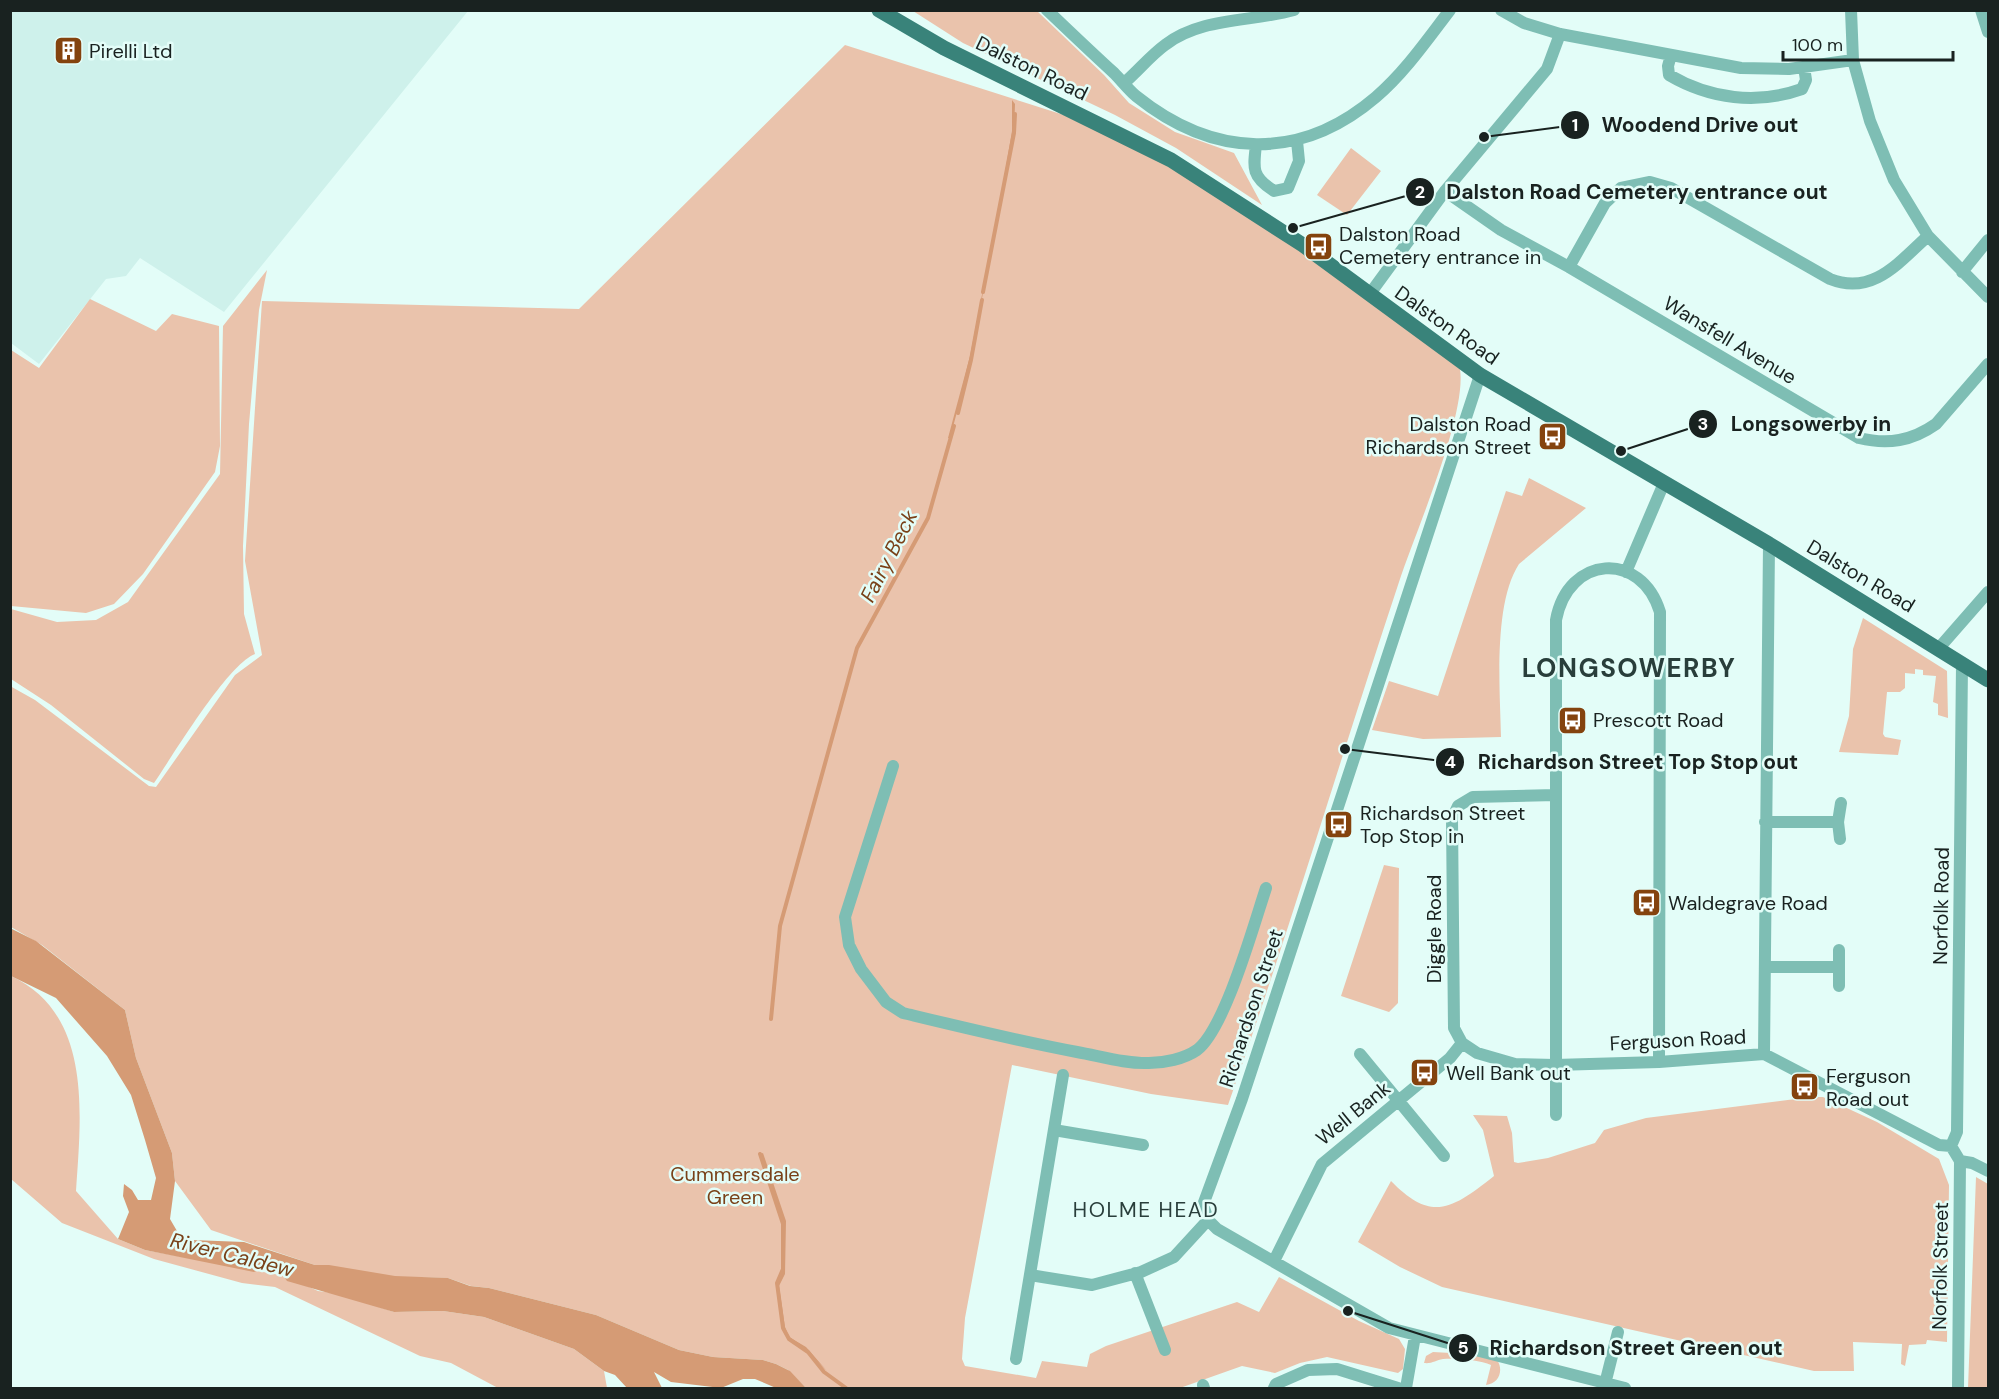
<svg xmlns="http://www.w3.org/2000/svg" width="1999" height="1399" font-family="'DM Sans',sans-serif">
<rect width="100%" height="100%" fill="#e3fdf8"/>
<path fill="#cef1eb" d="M 11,10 L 468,10 L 468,11 L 224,312 L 140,258 L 126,276 L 106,279 L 39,364 L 11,343 Z"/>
<path fill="#eac3ac" d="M 913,11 L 1037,11 L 1104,75 L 1129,103 L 1175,132 L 1234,153 L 1262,205 L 1176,148 L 1115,115 L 963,43 Z
M 845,45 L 1111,130 L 1302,246 L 1460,369 C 1467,415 1415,533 1399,582 C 1341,756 1289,932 1228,1105 L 1151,1094 L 1012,1065 L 965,1318 L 962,1359 L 965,1366 L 1036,1378 L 1042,1361 L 1087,1367 L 1090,1354 L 1106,1346 L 1237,1302 L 1259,1312 L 1279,1277 L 1359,1321 L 1399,1339 L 1405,1349 L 1403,1369 L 1398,1373 L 1327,1357 L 1300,1363 L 1275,1373 L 1242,1366 L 1180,1388 L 806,1388 L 788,1370 L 776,1364 L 763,1360 L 713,1357 L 679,1350 L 596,1315 L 489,1288 L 471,1286 L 448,1278 L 396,1277 L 315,1265 L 211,1230 L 175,1181 L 172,1153 L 136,1058 L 125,1010 L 42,945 L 11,927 L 10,686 L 35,700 L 149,786 L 156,787 L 235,675 L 262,655 L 245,561 L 262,301 L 579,309 Z
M 1351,148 L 1381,171 L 1347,215 L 1317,195 Z
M 267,270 L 259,310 L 249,424 L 243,546 L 244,614 L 255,654 C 227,665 174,754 154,783 L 144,779 L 51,705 L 11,679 L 11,609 L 57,622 L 96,620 L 128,602 L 220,474 L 223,326 Z
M 90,299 L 156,331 L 172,314 L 219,326 L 220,446 L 215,472 L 143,574 L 114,604 L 86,613 L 11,606 L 11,350 L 39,368 Z
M 1529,478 L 1586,508 L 1519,564 C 1493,604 1500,690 1501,737 L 1423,739 L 1372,730 L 1389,681 L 1438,696 L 1506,491 L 1522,496 Z
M 1863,618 L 1947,671 L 1948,718 L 1938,715 L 1938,704 L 1933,702 L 1936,676 L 1923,675 L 1923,670 L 1915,669 L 1915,674 L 1905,673 L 1905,688 L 1900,692 L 1887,692 L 1883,734 L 1885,737 L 1901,740 L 1898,755 L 1839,752 L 1849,716 L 1853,649 Z
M 1384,865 L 1399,868 L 1398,1003 L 1389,1012 L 1341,996 Z
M 11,976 C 93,1014 81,1115 76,1191 L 118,1239 L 145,1250 L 285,1276 L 318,1291 L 340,1294 L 394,1312 L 443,1311 L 484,1317 L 574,1349 L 604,1371 L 607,1388 L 498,1388 L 451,1363 L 420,1356 L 275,1287 L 242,1283 L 154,1259 L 62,1223 L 11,1179 Z
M 1811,1097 L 1823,1097 L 1877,1122 L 1939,1159 L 1949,1185 L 1947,1342 L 1927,1340 L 1926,1344 L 1909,1345 L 1905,1366 L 1901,1364 L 1902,1344 L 1853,1342 L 1854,1371 L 1814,1371 L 1442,1287 L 1400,1267 L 1358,1242 L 1391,1181 C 1432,1223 1452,1209 1494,1176 L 1483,1130 L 1473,1115 L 1507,1116 L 1512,1133 L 1514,1162 L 1518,1163 L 1548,1158 L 1595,1143 L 1604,1130 L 1646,1118 Z
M 1976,1177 L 1988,1184 L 1988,1388 L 1968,1388 Z
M 1433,1352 L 1469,1354 L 1497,1360 C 1504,1370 1499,1384 1486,1385 L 1491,1365 C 1480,1360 1457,1358 1443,1359 C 1436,1360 1432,1364 1424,1363 L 1426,1356 Z"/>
<path fill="#d59b75" d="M 1012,100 L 1015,104 L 1014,133 L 991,255 L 1012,131 Z
M 989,259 L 971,360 L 950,438 L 948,438 L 970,356 Z
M 10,928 L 36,941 L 125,1010 L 136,1058 L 172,1153 L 175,1181 L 170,1219 L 177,1231 L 192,1240 L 244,1242 L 315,1265 L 329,1265 L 395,1276 L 448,1278 L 470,1286 L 489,1288 L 596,1315 L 679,1350 L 713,1357 L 763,1360 L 776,1364 L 790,1371 L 806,1388 L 776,1388 L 755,1379 L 743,1379 L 721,1388 L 671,1382 L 654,1372 L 662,1388 L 627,1388 L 615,1375 L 604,1371 L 574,1349 L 484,1317 L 443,1311 L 394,1312 L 287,1281 L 280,1271 L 266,1266 L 254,1272 L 145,1250 L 118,1239 L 129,1212 L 123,1196 L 124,1184 L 132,1190 L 138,1200 L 151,1200 L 156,1178 L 145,1140 L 131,1095 L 107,1056 L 56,998 L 11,976 Z
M 763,1153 L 786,1221 L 785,1274 L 779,1286 L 785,1327 L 789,1337 L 806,1347 L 827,1371 L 808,1352 L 789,1339 L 783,1328 L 777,1283 L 783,1269 L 783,1224 L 760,1154 Z"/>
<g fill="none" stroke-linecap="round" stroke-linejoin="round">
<path stroke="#d59b75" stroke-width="4" d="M 983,292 L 1014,133 L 1015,114
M 958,413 L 971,360 L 982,300
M 771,1019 L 780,926 L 857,648 L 928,518 L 954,426
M 760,1154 L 783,1224 L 783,1269 L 777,1283 L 783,1328 L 789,1339 L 808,1352 L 824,1372 L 846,1388"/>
<path stroke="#7ebeb4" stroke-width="12" d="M 1047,10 C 1069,31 1091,52 1114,73 C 1121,80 1128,89 1136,96 C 1213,158 1300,162 1376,97 C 1405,72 1427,40 1450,10
M 1501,10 L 1524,23 L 1560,34 L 1741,68 L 1789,69 L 1853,60
M 1851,10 L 1853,60 L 1870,121 L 1894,180 L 1928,236 L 1988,297
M 1981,10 L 1988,32
M 1671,55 L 1668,66 L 1669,75 C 1710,99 1757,105 1802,89 L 1806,80 L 1804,67
M 1124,83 C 1138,71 1150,56 1165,45 C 1201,17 1252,22 1294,10
M 1256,145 C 1253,169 1252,177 1274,191 L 1288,188 L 1299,161 L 1297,141
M 1445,191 L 1501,230 L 1569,267 L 1859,438 C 1888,445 1912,441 1936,424 L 1988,364
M 1569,267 L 1605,203 L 1621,188 L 1650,182 L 1671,188 L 1830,279 C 1873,296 1899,262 1928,236
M 1962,272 L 1988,240
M 1369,295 L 1445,191 L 1547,69 L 1560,34
M 1480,375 L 1242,1099 L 1203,1205 L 1208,1220 L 1217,1229 L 1389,1328 L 1625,1388
M 1626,572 L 1664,483
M 1939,648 L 1988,592
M 893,766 L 845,917 L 849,945 L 861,969 L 886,1002 L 903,1013 C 961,1027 1018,1041 1077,1052 C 1100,1056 1125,1064 1149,1063 C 1164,1063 1184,1059 1197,1050 C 1225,1029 1254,924 1266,888
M 1556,795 L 1473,797 L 1458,806 L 1452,819 L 1454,1028 L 1462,1043 L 1477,1053 L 1515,1064 L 1555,1065 L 1659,1062 L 1764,1054 L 1939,1145 L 1951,1146
M 1765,822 L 1838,822
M 1840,839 L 1838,822 L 1841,803
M 1766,967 L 1839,967
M 1839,986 L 1839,950
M 1360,1054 L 1444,1156
M 1764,1054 L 1769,544
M 1556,1115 L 1556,620 C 1568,555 1641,550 1660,612 L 1659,1062
M 1054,1130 L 1143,1145
M 1951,1146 L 1957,1132 L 1962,665
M 1951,1146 L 1960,1161 L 1958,1388
M 1960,1161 L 1972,1163 L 1988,1171
M 1274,1261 L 1322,1164 L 1450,1058 L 1462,1043
M 1135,1273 L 1165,1350
M 1030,1275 L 1092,1285 L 1141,1272 L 1174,1257 L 1208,1220
M 1016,1359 L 1063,1075
M 1605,1384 L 1618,1332
M 1203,1385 L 1204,1388
M 1274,1388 L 1276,1384 L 1308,1370 L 1337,1369 L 1398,1388
M 1406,1388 L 1415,1336"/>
<path stroke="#39837a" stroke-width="15" d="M 879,10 L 944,48 L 1171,160 L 1303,245 L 1480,375 L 1769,544 L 1988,680"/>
</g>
<defs>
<symbol id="building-square" viewBox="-11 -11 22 22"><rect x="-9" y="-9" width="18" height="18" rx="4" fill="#84430e" stroke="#e3fdf8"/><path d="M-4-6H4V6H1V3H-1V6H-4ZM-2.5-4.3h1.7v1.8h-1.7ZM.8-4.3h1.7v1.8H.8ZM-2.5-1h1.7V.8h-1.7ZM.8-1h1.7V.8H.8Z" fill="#fff"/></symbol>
<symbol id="bus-square" viewBox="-11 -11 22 22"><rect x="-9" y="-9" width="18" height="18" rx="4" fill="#84430e" stroke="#e3fdf8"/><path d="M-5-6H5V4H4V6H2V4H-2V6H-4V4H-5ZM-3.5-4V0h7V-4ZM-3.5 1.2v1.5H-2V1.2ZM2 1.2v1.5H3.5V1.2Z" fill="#fff"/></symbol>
</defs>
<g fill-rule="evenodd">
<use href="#building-square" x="52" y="34" width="33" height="33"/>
<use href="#bus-square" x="1302" y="230" width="33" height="33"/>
<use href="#bus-square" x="1536" y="420" width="33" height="33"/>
<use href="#bus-square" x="1556" y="704" width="33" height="33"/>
<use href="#bus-square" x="1322" y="808" width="33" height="33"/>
<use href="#bus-square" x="1630" y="886" width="33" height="33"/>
<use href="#bus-square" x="1408" y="1056" width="33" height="33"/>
<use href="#bus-square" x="1788" y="1070" width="33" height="33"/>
</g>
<g text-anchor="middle" stroke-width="5" stroke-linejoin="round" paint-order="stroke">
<g font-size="20" fill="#192220" stroke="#e3fdf8" text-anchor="start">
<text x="89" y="58">Pirelli Ltd</text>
<text x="1339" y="241">Dalston Road<tspan x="1339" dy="23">Cemetery entrance in</tspan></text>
<text x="1531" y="431" text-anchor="end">Dalston Road<tspan x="1531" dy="23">Richardson Street</tspan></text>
<text x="1593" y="727">Prescott Road</text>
<text x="1360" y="820">Richardson Street<tspan x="1360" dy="23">Top Stop in</tspan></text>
<text x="1668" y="910">Waldegrave Road</text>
<text x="1446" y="1080">Well Bank out</text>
<text x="1826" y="1083">Ferguson<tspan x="1826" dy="23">Road out</tspan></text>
</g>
<g font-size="20" fill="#192220" stroke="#e3fdf8">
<text transform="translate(1032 68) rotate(26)" y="7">Dalston Road</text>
<text transform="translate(1447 325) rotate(35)" y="7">Dalston Road</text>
<text transform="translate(1730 340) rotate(31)" y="7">Wansfell Avenue</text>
<text transform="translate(1861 576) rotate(31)" y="7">Dalston Road</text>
<text transform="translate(1941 906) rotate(-89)" y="7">Norfolk Road</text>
<text transform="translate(1434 929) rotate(-90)" y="7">Diggle Road</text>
<text transform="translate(1251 1008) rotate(-72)" y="7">Richardson Street</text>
<text transform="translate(1678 1040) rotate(-3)" y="7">Ferguson Road</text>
<text transform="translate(1353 1113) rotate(-39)" y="7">Well Bank</text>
<text transform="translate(1940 1266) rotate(-89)" y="7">Norfolk Street</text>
</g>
<g font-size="20" fill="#794118" stroke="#e3fdf8">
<text x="735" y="1181">Cummersdale<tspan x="735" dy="23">Green</tspan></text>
</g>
<g font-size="21" font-style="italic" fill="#794118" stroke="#e3fdf8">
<text transform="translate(889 556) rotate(-63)" y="7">Fairy Beck</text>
<text transform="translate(232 1255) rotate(14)" y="7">River Caldew</text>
</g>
<g font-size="21" letter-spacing="1.5" fill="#293e3b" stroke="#e3fdf8">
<text x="1146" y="1217">HOLME HEAD</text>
</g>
<g font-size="26" font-weight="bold" letter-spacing="1.5" fill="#293e3b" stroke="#e3fdf8">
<text x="1629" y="677">LONGSOWERBY</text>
</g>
</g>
<path fill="none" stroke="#192220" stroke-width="2" d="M1484 137L1575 125M1293 228L1420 192M1621 451L1703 424M1345 749L1450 762M1348 1311L1463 1348"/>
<g fill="#192220" stroke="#e3fdf8" stroke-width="2">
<circle cx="1484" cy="137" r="6"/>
<circle cx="1293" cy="228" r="6"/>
<circle cx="1621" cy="451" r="6"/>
<circle cx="1345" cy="749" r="6"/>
<circle cx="1348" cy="1311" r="6"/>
<circle cx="1575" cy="125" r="15"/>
<circle cx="1420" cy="192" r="15"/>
<circle cx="1703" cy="424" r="15"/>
<circle cx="1450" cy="762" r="15"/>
<circle cx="1463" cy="1348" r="15"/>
</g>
<g font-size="18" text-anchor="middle" font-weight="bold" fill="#fff">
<text x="1575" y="131">1</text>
<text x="1420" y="198">2</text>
<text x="1703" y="430">3</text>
<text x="1450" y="768">4</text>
<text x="1463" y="1354">5</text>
</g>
<g font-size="21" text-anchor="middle" font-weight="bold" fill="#192220" stroke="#e3fdf8" stroke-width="5" stroke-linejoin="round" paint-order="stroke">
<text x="1700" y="132">Woodend Drive out</text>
<text x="1637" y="199">Dalston Road Cemetery entrance out</text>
<text x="1811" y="431">Longsowerby in</text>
<text x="1638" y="769">Richardson Street Top Stop out</text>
<text x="1636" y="1355">Richardson Street Green out</text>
</g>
<rect width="1999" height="1399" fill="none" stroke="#192220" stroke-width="24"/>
<path d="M1783 51v9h170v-9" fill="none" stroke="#192220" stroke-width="3"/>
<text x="1792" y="51" font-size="18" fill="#192220" stroke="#e3fdf8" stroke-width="4.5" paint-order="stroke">100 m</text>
</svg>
